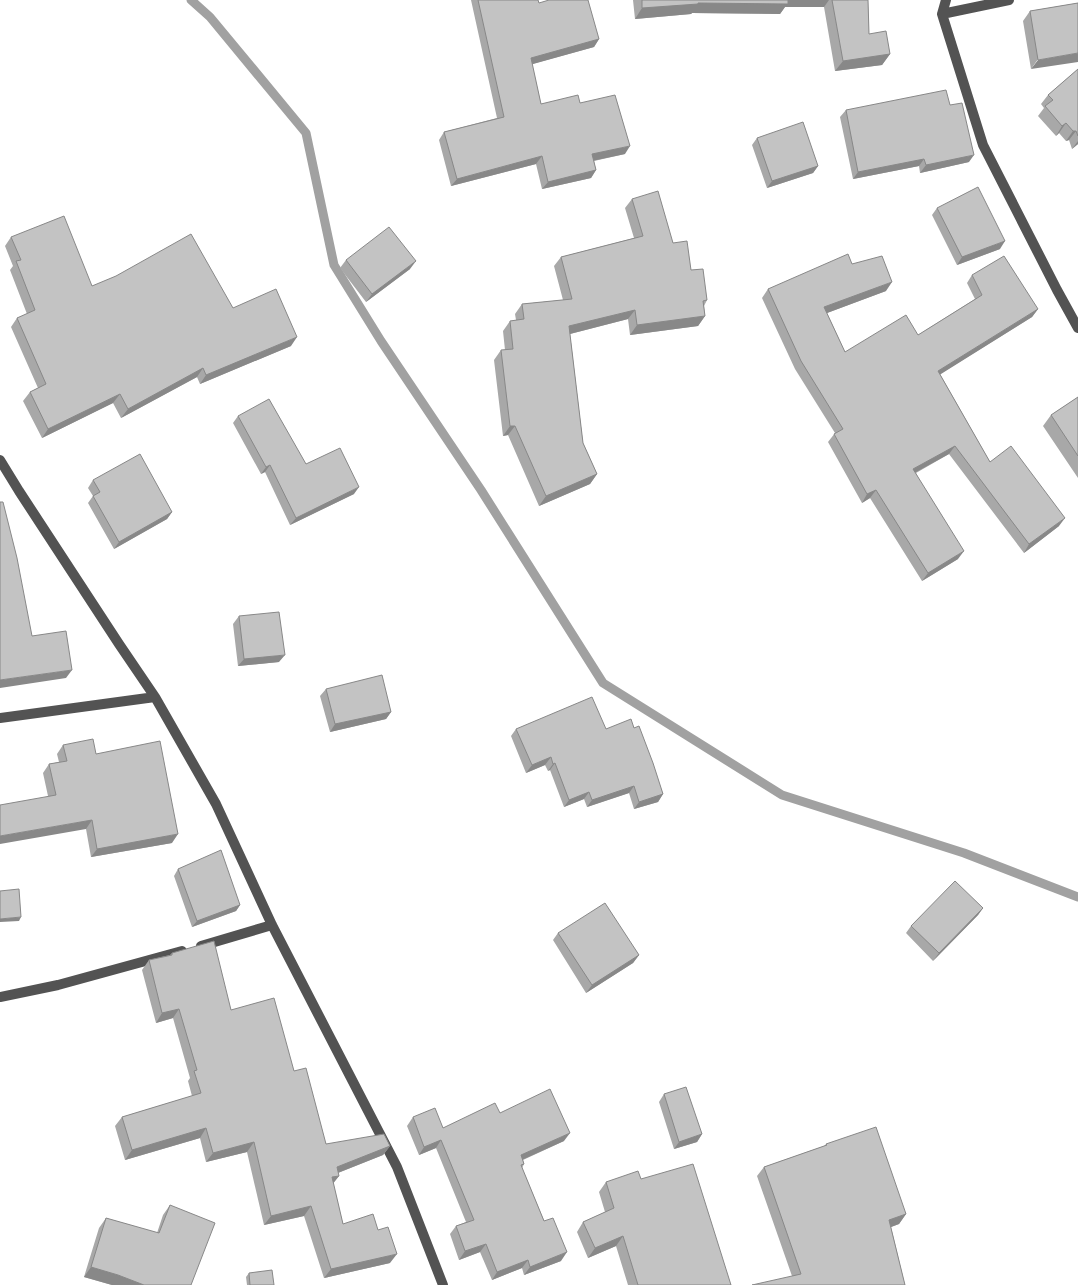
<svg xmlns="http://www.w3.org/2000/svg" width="1078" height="1285" font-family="Figtree,sans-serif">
<rect width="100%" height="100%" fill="#fff"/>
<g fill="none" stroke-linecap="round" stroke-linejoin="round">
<path stroke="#a1a1a1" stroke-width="9" d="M 191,0 L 210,17 L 306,133 L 334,265 L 381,341 L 481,490 L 603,683 L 782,795 L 964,853 L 1078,897"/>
<path stroke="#535353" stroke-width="10" d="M 946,0 L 942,14 L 983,145 L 1057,290 L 1078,328
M 942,14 L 1009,0
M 0,460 L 19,491 L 119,644 L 155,697 L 216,804 L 272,925 L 397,1167 L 443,1285
M 0,718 L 155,697
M 201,946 L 272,925
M 0,997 L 58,985 L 182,951"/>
</g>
<path fill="#a8a8a8" d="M 471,0 L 538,0 L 539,3 L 599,39 L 594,47 L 532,64 L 541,104 L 580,103 L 625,154 L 594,161 L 596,170 L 591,178 L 542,189 L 536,164 L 451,186 L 439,140 L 444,132 L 497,118 Z
M 633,0 L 868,0 L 869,34 L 890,54 L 882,65 L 835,71 L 824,7 L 785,7 L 780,14 L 692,13 L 691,14 L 635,19 Z
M 1078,3 L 1031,69 L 1023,21 L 1030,11 Z
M 1078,69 L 1078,144 L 1072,149 L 1069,140 L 1066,141 L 1059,133 L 1056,136 L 1038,116 L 1044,108 L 1041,104 L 1048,95 Z
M 950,105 L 969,162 L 920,173 L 919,166 L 853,179 L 840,117 L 846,110 Z
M 757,138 L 818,166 L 813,173 L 767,188 L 752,145 Z
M 632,199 L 673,243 L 691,270 L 707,300 L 704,306 L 705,316 L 698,326 L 630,335 L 628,319 L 570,334 L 583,443 L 597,474 L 590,484 L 539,506 L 508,435 L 503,436 L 494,360 L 501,350 L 505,350 L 503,331 L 510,321 L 516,320 L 515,314 L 522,304 L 563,300 L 554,266 L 561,257 L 634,238 L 625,208 Z
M 937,208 L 1000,249 L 957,265 L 932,215 Z
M 11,237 L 92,286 L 233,308 L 291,346 L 200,384 L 197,377 L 121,418 L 113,403 L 42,438 L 23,401 L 30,392 L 38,388 L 11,327 L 17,318 L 27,314 L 10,270 L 13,266 L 5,246 Z
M 346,260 L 410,269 L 366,302 L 340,268 Z
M 852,264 L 886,291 L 827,313 L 845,352 L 918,335 L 975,299 L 967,283 L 972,275 L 1038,309 L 1032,317 L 940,374 L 990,462 L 1059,526 L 1024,553 L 949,454 L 916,473 L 958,559 L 922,581 L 870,498 L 862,503 L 828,442 L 835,433 L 795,369 L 762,298 L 768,289 Z
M 1078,397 L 1078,478 L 1043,426 L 1051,415 Z
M 238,416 L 306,464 L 354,494 L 290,525 L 265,472 L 261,474 L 233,423 Z
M 93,480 L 172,512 L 167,519 L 114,549 L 88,503 L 93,496 L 88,488 Z
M 239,616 L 279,662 L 238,666 L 233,624 Z
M 326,689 L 391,712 L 386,719 L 330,732 L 320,696 Z
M 634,728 L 663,794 L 658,802 L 634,809 L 629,793 L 587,807 L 584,799 L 564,807 L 550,770 L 548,771 L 545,765 L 526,773 L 511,736 L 516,729 L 606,729 Z
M 63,745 L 96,754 L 172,843 L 91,857 L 86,829 L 48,796 L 43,773 L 49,764 L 59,762 L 57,754 Z
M 178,869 L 240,905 L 236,911 L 192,927 L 174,876 Z
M 983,908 L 978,915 L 933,961 L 906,933 L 911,926 Z
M 558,933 L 639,955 L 633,963 L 586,993 L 553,940 Z
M 172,953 L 294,1071 L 326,1144 L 390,1146 L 383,1155 L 338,1173 L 339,1176 L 333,1183 L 343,1224 L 378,1230 L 390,1263 L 324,1278 L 304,1216 L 264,1225 L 247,1152 L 206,1162 L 200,1138 L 125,1160 L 115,1126 L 122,1117 L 192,1096 L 188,1081 L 190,1078 L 173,1018 L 156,1023 L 142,970 L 149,960 L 170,955 Z
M 664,1094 L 702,1134 L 697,1142 L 674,1149 L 659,1102 Z
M 500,1113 L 564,1141 L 523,1160 L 524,1164 L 522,1168 L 561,1261 L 524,1275 L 522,1268 L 492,1280 L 480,1252 L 459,1260 L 450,1234 L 456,1226 L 466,1222 L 436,1148 L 419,1155 L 407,1126 L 413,1117 L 443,1128 Z
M 826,1144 L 906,1214 L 899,1224 L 891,1227 L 905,1285 L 792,1276 L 757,1176 L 764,1167 L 824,1146 Z
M 641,1179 L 731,1285 L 628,1285 L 616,1246 L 588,1258 L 577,1232 L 583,1222 L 605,1212 L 599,1192 L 606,1182 Z
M 170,1205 L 191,1285 L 112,1285 L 84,1277 L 99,1228 L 106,1218 L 157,1233 L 163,1215 Z
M 249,1273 L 274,1285 L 247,1285 L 246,1277 Z"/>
<path fill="#888" d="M 786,0 L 829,0 L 824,7 L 785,7 L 780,14 L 692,13 L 691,14 L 635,19 L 642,8 L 698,3 Z
M 599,39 L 594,47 L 526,66 L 531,58 Z
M 1078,53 L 1078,62 L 1031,69 L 1038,60 Z
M 890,54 L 882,65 L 835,71 L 843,61 Z
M 1066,123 L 1059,133 L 1056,136 L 1062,126 Z
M 1073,131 L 1076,131 L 1069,140 L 1066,141 Z
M 1078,141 L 1078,144 L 1072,149 Z
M 630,146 L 625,154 L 587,162 L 592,154 Z
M 974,155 L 969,162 L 920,173 L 926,165 Z
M 542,156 L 536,164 L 451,186 L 457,179 Z
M 924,159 L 919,166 L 853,179 L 858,172 Z
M 818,166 L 813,173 L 767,188 L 772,181 Z
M 596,170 L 591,178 L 542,189 L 548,182 Z
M 1005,241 L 1000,249 L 957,265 L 962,257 Z
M 416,261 L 410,269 L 366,302 L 372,294 Z
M 892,282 L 886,291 L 819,316 L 824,307 Z
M 1038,309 L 1032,317 L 933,379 L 938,371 Z
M 635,310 L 628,319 L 562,336 L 569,326 Z
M 705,316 L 698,326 L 630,335 L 637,325 Z
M 297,337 L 291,346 L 200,384 L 206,375 Z
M 203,368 L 197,377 L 121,418 L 128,409 Z
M 120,394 L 113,403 L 42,438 L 48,429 Z
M 510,426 L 515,426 L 508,435 L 503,436 Z
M 955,446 L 949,454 L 907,477 L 913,469 Z
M 270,465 L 265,472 L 261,474 L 266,467 Z
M 597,474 L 590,484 L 539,506 L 546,496 Z
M 359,487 L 354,494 L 290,525 L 296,518 Z
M 876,490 L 870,498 L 862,503 L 867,494 Z
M 172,512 L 167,519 L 114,549 L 119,542 Z
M 1065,518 L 1059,526 L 1024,553 L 1029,544 Z
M 964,551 L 958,559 L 922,581 L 928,573 Z
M 285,655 L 279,662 L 238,666 L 244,659 Z
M 72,670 L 66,678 L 0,688 L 0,680 Z
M 391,712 L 386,719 L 330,732 L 335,724 Z
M 551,757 L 545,765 L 526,773 L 532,765 Z
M 555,763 L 550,770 L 548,771 L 553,764 Z
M 634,786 L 629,793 L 587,807 L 592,800 Z
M 589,792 L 584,799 L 564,807 L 569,800 Z
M 663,794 L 658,802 L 634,809 L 639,802 Z
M 92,820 L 86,829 L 0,844 L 0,836 Z
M 178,834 L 172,843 L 91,857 L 97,849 Z
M 240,905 L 236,911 L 192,927 L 197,921 Z
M 983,908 L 978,915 L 933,961 L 939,953 Z
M 21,917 L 19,921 L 0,922 L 0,919 Z
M 639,955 L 633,963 L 586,993 L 592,985 Z
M 179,1009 L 173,1018 L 156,1023 L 162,1013 Z
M 206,1128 L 200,1138 L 125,1160 L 132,1150 Z
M 570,1133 L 564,1141 L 515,1163 L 521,1155 Z
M 702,1134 L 697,1142 L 674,1149 L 679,1142 Z
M 441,1140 L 436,1148 L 419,1155 L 424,1147 Z
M 254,1142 L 247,1152 L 206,1162 L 213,1153 Z
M 390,1146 L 383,1155 L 330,1176 L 337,1167 Z
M 339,1176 L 332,1185 L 332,1177 Z
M 311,1206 L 304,1216 L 264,1225 L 271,1216 Z
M 906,1214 L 899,1224 L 883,1230 L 889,1220 Z
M 623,1236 L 616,1246 L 588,1258 L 595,1248 Z
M 486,1244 L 480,1252 L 459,1260 L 465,1251 Z
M 567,1252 L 561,1261 L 524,1275 L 530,1267 Z
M 397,1254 L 390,1263 L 324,1278 L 331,1269 Z
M 528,1260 L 522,1268 L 492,1280 L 497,1272 Z
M 91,1267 L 118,1275 L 144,1285 L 112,1285 L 84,1277 Z"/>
<path fill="#c3c3c3" stroke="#888" d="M 478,0 L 538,0 L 539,3 L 549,0 L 588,0 L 599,39 L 531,58 L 541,104 L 578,95 L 580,103 L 615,95 L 630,146 L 592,154 L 596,170 L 548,182 L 542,156 L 457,179 L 444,132 L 504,117 Z
M 642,0 L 788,0 L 788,4 L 698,3 L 698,4 L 642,8 Z
M 832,0 L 868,0 L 869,34 L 886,31 L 890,54 L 843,61 Z
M 1078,3 L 1078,53 L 1038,60 L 1030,11 Z
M 1078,69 L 1078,136 L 1076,131 L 1073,131 L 1066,123 L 1062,126 L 1045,106 L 1053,100 L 1048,95 Z
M 946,90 L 950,105 L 962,103 L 974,155 L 926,165 L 924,159 L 858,172 L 846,110 Z
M 803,122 L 818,166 L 772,181 L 757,138 Z
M 978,187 L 1005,241 L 962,257 L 937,208 Z
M 658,191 L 673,243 L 687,241 L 691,270 L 703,269 L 707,300 L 703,301 L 705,316 L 637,325 L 635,310 L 569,326 L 583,443 L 597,474 L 546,496 L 515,426 L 510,426 L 501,350 L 513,349 L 510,321 L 524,319 L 522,304 L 572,299 L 561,257 L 643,236 L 632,199 Z
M 64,216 L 92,286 L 116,276 L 191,234 L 233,308 L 276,289 L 297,337 L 206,375 L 203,368 L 128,409 L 120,394 L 48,429 L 30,392 L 46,384 L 17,318 L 35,310 L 16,261 L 21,260 L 11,237 Z
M 389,227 L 416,261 L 372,294 L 346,260 Z
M 848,254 L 852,264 L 882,256 L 892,282 L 824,307 L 845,352 L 906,315 L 918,335 L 982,295 L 972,275 L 1004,256 L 1038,309 L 938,371 L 990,462 L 1011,446 L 1065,518 L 1029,544 L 955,446 L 913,469 L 964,551 L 928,573 L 876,490 L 867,494 L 834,434 L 843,429 L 801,361 L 768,289 Z
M 1078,397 L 1078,456 L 1051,415 Z
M 269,399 L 306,464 L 340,448 L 359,487 L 296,518 L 270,465 L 266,467 L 238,416 Z
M 140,454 L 172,512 L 119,542 L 93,496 L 100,492 L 93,480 Z
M 0,502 L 3,502 L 17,558 L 32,636 L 66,631 L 72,670 L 0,680 Z
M 279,612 L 285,655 L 244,659 L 239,616 Z
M 382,675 L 391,712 L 335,724 L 326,689 Z
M 592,697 L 606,729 L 631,719 L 634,728 L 639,726 L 653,763 L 663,794 L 639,802 L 634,786 L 592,800 L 589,792 L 569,800 L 555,763 L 553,764 L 551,757 L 532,765 L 516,729 Z
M 93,739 L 96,754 L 160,741 L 178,834 L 97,849 L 92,820 L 0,836 L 0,805 L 56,795 L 49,764 L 67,761 L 63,745 Z
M 221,850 L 240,905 L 197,921 L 178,869 Z
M 955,881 L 983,908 L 939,953 L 911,926 Z
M 19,889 L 21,917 L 0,919 L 0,891 Z
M 605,903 L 639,955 L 592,985 L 558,933 Z
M 214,941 L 231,1010 L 274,998 L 294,1071 L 306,1068 L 326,1144 L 384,1134 L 390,1146 L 337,1167 L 339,1176 L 332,1177 L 343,1224 L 373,1214 L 378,1230 L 388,1227 L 397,1254 L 331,1269 L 311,1206 L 271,1216 L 254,1142 L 213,1153 L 206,1128 L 132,1150 L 122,1117 L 201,1093 L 194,1071 L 197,1070 L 179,1009 L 162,1013 L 149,960 L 172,955 L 172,953 Z
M 686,1087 L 702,1134 L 679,1142 L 664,1094 Z
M 550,1089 L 570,1133 L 521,1155 L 524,1164 L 521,1165 L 544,1221 L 553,1218 L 567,1252 L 530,1267 L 528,1260 L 497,1272 L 486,1244 L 465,1251 L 456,1226 L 474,1220 L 441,1140 L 424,1147 L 413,1117 L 435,1108 L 443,1128 L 495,1103 L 500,1113 Z
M 876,1127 L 906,1214 L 889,1220 L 905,1285 L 752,1285 L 801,1274 L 764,1167 L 827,1145 L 826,1144 Z
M 693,1164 L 731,1285 L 638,1285 L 623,1236 L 595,1248 L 583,1222 L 614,1208 L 606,1182 L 638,1171 L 641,1179 Z
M 170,1205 L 215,1223 L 191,1285 L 144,1285 L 118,1275 L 91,1267 L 106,1218 L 159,1233 Z
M 272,1270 L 274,1285 L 250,1285 L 249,1273 Z"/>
</svg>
